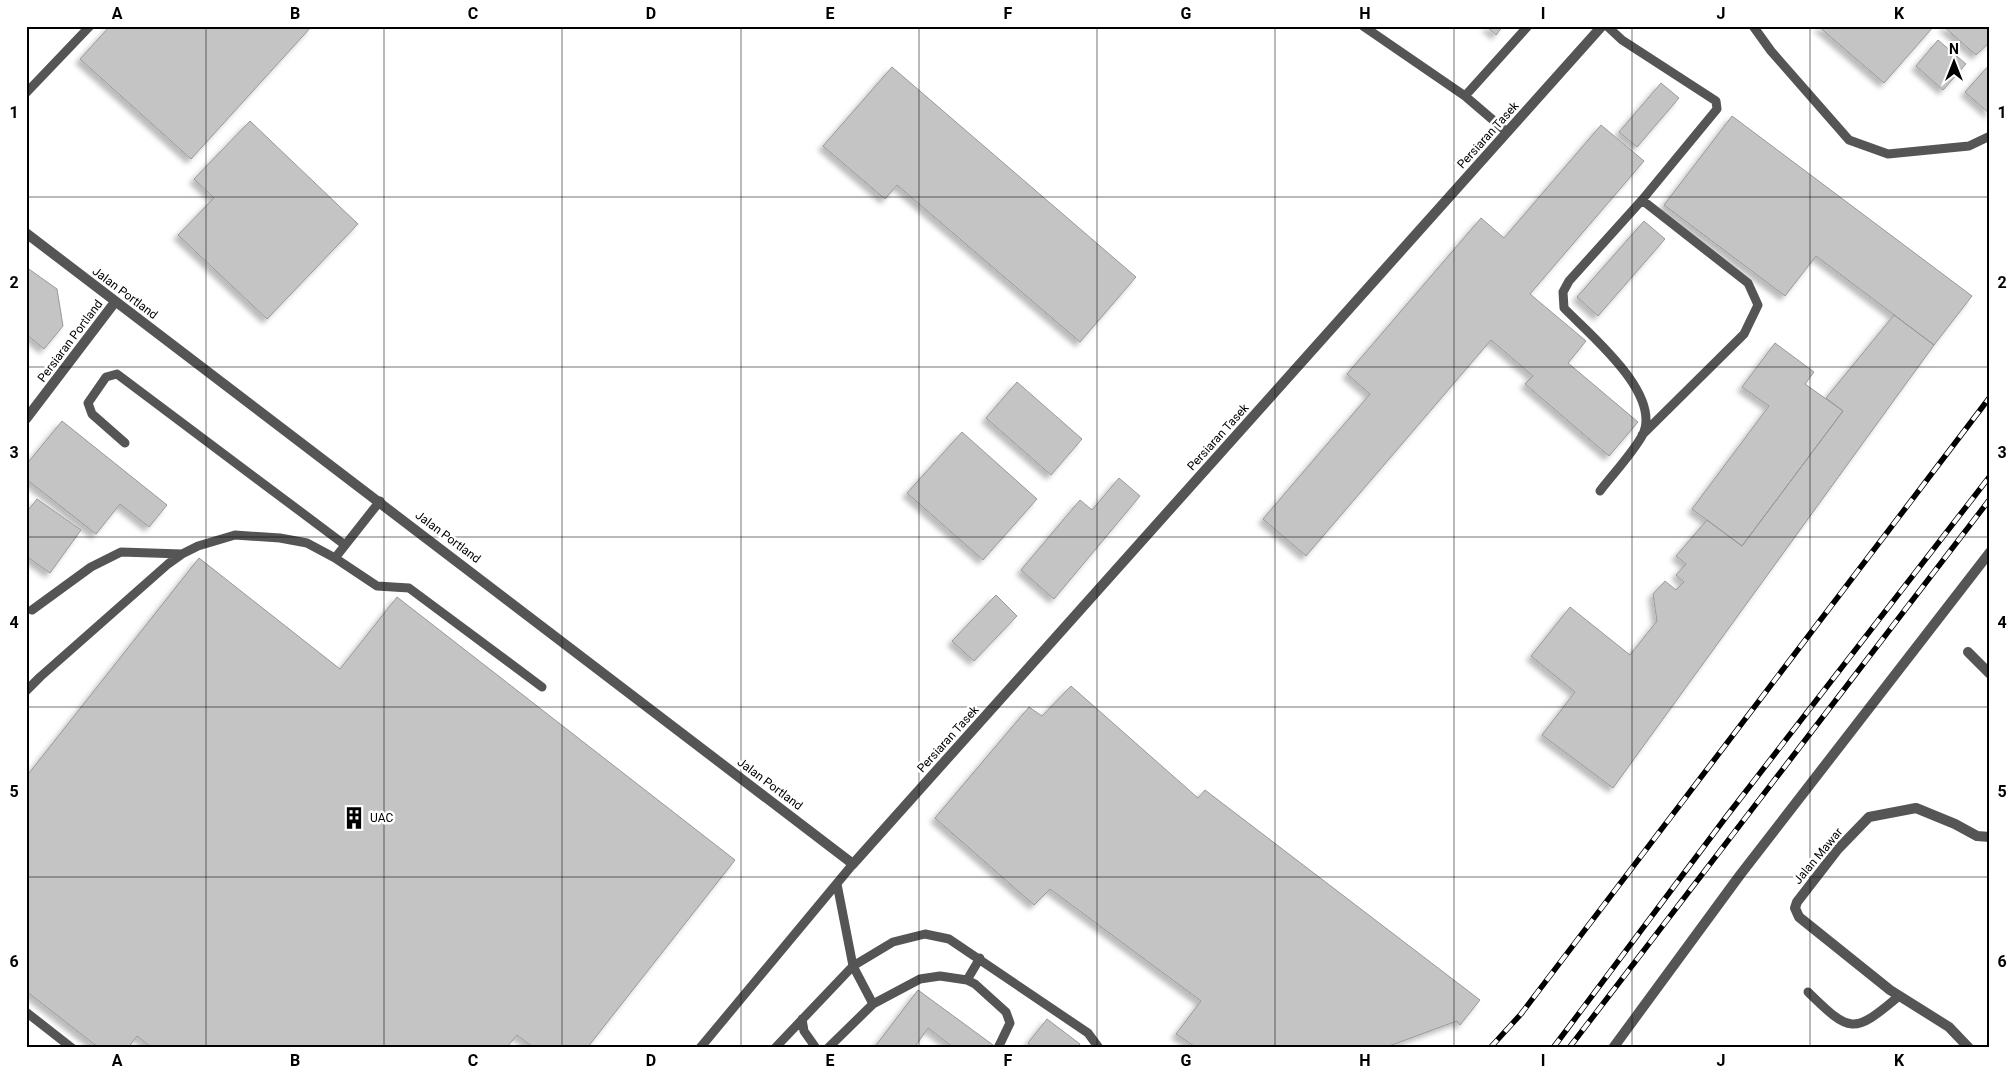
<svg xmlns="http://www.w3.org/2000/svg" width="2016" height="1074" font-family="Roboto,sans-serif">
<defs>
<filter id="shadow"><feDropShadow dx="-4.5" dy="4.5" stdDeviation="2.5" flood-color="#0004"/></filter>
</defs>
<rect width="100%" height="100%" fill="#fff"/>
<path fill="#c4c4c4" stroke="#999" filter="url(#shadow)" d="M 110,26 L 312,26 L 191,159 L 80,59 Z
M 1486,26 L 1503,26 L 1496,35 Z
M 1818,26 L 1934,26 L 1884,83 Z
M 1943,26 L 1990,26 L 1990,42 L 1976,55 Z
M 1938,40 L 1966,64 L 1943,90 L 1916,66 Z
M 1990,64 L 1990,114 L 1965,92 Z
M 892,67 L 1136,277 L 1080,342 L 897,185 L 885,199 L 823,146 Z
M 1661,83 L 1679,98 L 1637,147 L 1619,132 Z
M 1732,116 L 1972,296 L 1934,345 L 1816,256 L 1785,296 L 1664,205 Z
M 250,121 L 358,224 L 267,319 L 178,235 L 214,198 L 194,179 Z
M 1601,125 L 1644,161 L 1530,294 L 1586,341 L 1568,363 L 1638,422 L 1609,456 L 1525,384 L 1533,376 L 1491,340 L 1306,556 L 1263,519 L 1370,394 L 1347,374 L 1481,218 L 1504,238 Z
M 1644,221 L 1665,239 L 1598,316 L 1577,297 Z
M 26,267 L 57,289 L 63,326 L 44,349 L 26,334 Z
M 1894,315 L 1934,345 L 1613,788 L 1542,735 L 1575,692 L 1531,656 L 1570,607 L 1630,655 L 1657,621 L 1653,594 L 1665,581 L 1676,590 L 1684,582 L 1676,575 L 1686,564 L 1676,556 L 1707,520 L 1742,546 L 1843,411 L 1826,398 Z
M 1775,343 L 1814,372 L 1805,384 L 1843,411 L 1742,546 L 1692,509 L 1769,406 L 1742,387 Z
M 1017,382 L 1082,439 L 1051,475 L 986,418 Z
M 62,421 L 167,505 L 149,527 L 120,504 L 96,534 L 26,479 L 26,465 Z
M 962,432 L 1037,499 L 983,560 L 907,493 Z
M 1119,478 L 1140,496 L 1054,599 L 1021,570 L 1080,500 L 1092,510 Z
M 37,499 L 81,530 L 50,573 L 26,556 L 26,513 Z
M 199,558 L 340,669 L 397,597 L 735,860 L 587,1048 L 534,1048 L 517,1035 L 506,1048 L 152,1048 L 137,1036 L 128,1048 L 99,1048 L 26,991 L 26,777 Z
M 996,595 L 1017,616 L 974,661 L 952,641 Z
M 1071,686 L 1198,798 L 1205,790 L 1480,1000 L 1460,1025 L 1457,1021 L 1389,1046 L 1391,1048 L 1197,1048 L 1176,1034 L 1201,1001 L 1050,889 L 1034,905 L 935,818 L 1029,707 L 1042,716 Z
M 918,990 L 993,1045 L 991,1048 L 954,1048 L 928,1028 L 914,1048 L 874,1048 Z
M 1047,1019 L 1080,1044 L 1077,1048 L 1034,1048 L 1028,1043 Z"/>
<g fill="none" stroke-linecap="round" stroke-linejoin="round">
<path stroke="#555" stroke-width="9" d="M 1363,26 L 1465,96 L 1507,132
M 1753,26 L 1771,51 L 1849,140 L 1888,154 L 1969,146 L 1990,136
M 26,93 L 90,26
M 1465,96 L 1528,26
M 1642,200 L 1748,283 L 1758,305 L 1744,334 L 1642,435
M 125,443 L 92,414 L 88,403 L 106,377 L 117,374 L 345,545
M 1600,491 C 1613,474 1631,455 1642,436 C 1664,395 1590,335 1564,308 L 1563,292 L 1569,281 L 1642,200 L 1717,109 L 1716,101 L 1622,40 L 1607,26
M 335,558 L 377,586 L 409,588 L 542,687
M 32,610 L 91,567 L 121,552 L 182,554
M 26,691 L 40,677 L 168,564 L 182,554 L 198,546 L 235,535 L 280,538 L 307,543 L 335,558 L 380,501
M 837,884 L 853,966 L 873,1004
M 967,980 L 980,958
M 1808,992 C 1850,1033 1853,1035 1899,996
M 26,1012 L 72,1048
M 802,1019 L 804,1031 L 816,1048
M 700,1048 L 853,864
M 775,1048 L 853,966 L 893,942 L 925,934 L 949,939 L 1088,1033 L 1099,1048
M 828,1048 L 873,1004 L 920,979 L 940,976 L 967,980 L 975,984 L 1006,1012 L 1010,1023 L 998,1048"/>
<path stroke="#555" stroke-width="10" d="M 26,233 L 853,864 L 1602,26
M 26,419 L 115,302
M 1968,652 L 1990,674
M 1613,1048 L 1740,875 L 1990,552
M 1969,1048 L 1949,1027 L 1890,990 L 1799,917 L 1795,908 L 1797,902 L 1838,849 L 1869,817 L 1916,808 L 1955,824 L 1977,836 L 1990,837"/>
<defs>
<path id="rail" d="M 1490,1048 L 1521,1014 L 1990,397
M 1553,1048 L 1726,817 L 1990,476
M 1569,1048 L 1990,499"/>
</defs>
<use href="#rail" stroke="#000" stroke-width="5.5"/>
<use href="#rail" stroke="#fff" stroke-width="4" stroke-dasharray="11" stroke-linecap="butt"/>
</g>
<path fill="none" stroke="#000" stroke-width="1" stroke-opacity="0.55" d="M 206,26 L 206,1048M 384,26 L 384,1048M 562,26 L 562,1048M 741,26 L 741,1048M 919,26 L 919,1048M 1097,26 L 1097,1048M 1275,26 L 1275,1048M 1454,26 L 1454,1048M 1632,26 L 1632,1048M 1810,26 L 1810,1048M 26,197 L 1990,197M 26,367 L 1990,367M 26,537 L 1990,537M 26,707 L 1990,707M 26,877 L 1990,877"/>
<defs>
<symbol id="building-bare" viewBox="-9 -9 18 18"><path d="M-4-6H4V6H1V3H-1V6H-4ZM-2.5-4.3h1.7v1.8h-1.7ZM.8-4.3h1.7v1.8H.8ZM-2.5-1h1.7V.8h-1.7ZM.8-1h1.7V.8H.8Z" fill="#000" stroke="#fff" stroke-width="2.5" paint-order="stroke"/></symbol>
</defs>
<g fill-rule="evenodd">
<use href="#building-bare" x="338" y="802" width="32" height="32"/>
</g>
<g text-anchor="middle" stroke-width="5" stroke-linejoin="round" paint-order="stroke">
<g font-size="12" fill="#000" stroke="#fff">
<text transform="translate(1488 135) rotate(-48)" y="4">Persiaran Tasek</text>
<text transform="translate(125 293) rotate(37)" y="4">Jalan Portland</text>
<text transform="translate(70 341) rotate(-53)" y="4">Persiaran Portland</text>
<text transform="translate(1218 437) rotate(-48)" y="4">Persiaran Tasek</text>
<text transform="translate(448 537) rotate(37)" y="4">Jalan Portland</text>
<text transform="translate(948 739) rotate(-48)" y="4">Persiaran Tasek</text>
<text transform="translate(770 784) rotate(37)" y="4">Jalan Portland</text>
<text transform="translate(1818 856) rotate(-50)" y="4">Jalan Mawar</text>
</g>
<g font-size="12" fill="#000" stroke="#fff" text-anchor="start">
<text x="370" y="822">UAC</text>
</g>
</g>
<rect width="2016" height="1074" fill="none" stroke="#ffffff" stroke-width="55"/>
<g transform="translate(1954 62)" stroke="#ffffff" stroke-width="4" paint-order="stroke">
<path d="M0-4L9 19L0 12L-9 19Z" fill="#000000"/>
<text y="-8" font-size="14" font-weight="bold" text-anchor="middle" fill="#000000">N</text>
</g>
<rect x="28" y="28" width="1960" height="1018" fill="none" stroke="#000" stroke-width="2"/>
<g font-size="16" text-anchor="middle" font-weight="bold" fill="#000">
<text x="117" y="19">A</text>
<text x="295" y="19">B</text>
<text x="473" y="19">C</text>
<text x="651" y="19">D</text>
<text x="830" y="19">E</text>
<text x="1008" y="19">F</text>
<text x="1186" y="19">G</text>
<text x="1365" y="19">H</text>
<text x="1543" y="19">I</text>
<text x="1721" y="19">J</text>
<text x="1899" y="19">K</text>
<text x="14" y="118">1</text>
<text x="2002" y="118">1</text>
<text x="14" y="288">2</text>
<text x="2002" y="288">2</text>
<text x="14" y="458">3</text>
<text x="2002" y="458">3</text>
<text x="14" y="628">4</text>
<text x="2002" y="628">4</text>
<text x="14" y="797">5</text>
<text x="2002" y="797">5</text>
<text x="14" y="967">6</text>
<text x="2002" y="967">6</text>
<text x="117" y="1066">A</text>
<text x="295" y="1066">B</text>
<text x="473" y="1066">C</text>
<text x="651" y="1066">D</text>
<text x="830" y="1066">E</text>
<text x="1008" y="1066">F</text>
<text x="1186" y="1066">G</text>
<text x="1365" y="1066">H</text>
<text x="1543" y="1066">I</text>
<text x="1721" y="1066">J</text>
<text x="1899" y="1066">K</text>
</g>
</svg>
